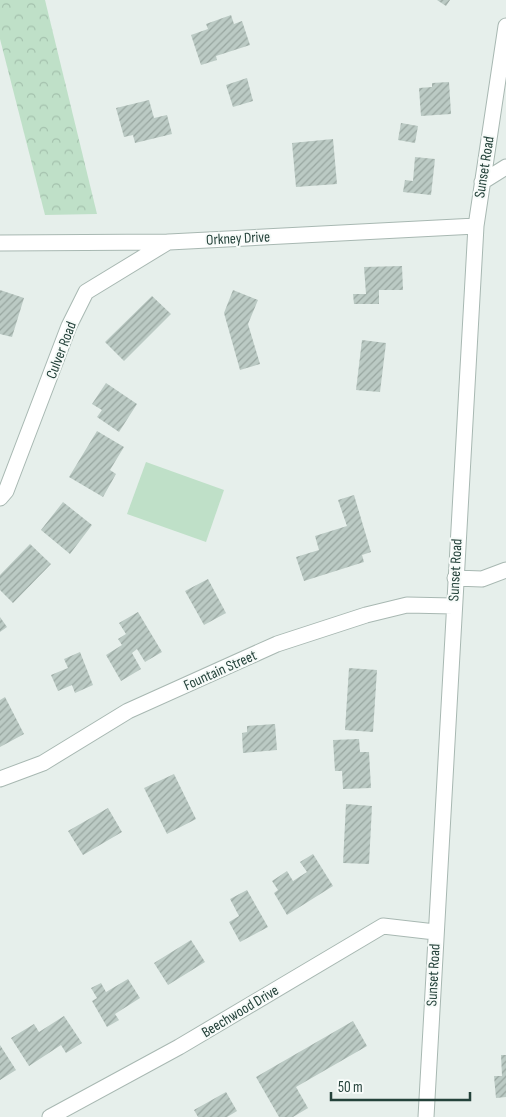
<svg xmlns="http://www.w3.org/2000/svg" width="506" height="1117" font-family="'Sofia Sans Condensed',sans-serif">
<defs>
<pattern id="forest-crowns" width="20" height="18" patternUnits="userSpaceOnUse" patternTransform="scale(1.25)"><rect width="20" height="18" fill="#bfe0c8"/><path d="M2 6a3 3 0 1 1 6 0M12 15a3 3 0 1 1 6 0" fill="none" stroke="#a4c1ad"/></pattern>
<pattern id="building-hatch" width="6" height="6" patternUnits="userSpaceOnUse" patternTransform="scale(1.25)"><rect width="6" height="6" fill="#bbcac4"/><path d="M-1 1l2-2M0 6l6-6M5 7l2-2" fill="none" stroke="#98a6a0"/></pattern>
</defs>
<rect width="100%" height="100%" fill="#e6efeb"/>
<path fill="url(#forest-crowns)" d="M 0,0 L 45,0 L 97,214 L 45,215 L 0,39 Z"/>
<path fill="#bfe0c8" d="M 146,462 L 224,490 L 206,542 L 127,514 Z"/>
<path fill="url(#building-hatch)" d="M 437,0 L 450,0 L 446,6 Z
M 231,15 L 234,24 L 242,21 L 250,45 L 216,56 L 217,60 L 201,65 L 191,35 L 208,29 L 206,24 Z
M 247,78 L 253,101 L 233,107 L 226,85 Z
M 449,82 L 451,114 L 421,116 L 419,88 L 432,87 L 432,83 Z
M 149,100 L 154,118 L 167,115 L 172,134 L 135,143 L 133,135 L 124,137 L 116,108 Z
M 401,123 L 418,126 L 415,143 L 398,140 Z
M 333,139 L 337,184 L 296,187 L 292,143 Z
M 415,157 L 435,159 L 431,195 L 403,192 L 405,180 L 413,181 Z
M 402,266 L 403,290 L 379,290 L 379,304 L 354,304 L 353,294 L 366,294 L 364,267 Z
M 0,290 L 24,298 L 12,337 L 0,334 Z
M 233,290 L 258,300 L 248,324 L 260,364 L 240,370 L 224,313 Z
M 152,296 L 171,314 L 124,361 L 105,342 Z
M 362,340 L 386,343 L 380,392 L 356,390 Z
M 106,383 L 137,404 L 119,432 L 97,417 L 102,410 L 92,404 Z
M 97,431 L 124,447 L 110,470 L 116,474 L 103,497 L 69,477 Z
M 354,495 L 371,552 L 362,555 L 364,562 L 304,581 L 296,557 L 319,550 L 315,536 L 347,526 L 338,500 Z
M 63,502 L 92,525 L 70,554 L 41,530 Z
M 30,544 L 51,564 L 13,603 L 0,590 L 0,575 Z
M 208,579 L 226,613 L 204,625 L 185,591 Z
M 138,612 L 162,652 L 145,662 L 137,649 L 132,653 L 141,669 L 121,681 L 106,655 L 122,645 L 118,639 L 126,634 L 119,623 Z
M 0,617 L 7,627 L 0,632 Z
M 80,652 L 93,685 L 75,693 L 72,685 L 58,691 L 51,675 L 68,668 L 64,659 Z
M 349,668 L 377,670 L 373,732 L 345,730 Z
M 5,697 L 24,734 L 0,747 L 0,700 Z
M 275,724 L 277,750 L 243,753 L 242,733 L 247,732 L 247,726 Z
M 359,739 L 360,752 L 369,752 L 371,788 L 343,789 L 342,771 L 335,771 L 333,740 Z
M 174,774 L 196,819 L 167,834 L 144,788 Z
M 346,804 L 372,806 L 369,864 L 343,863 Z
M 108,808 L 122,832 L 83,855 L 68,831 Z
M 313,854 L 333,886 L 287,915 L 274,893 L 278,890 L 272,881 L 287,871 L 293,881 L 307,872 L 300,862 Z
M 247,890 L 268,927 L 240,942 L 229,922 L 239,916 L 230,899 Z
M 191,940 L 205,962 L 168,985 L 154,963 Z
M 128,979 L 140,998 L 115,1014 L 119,1020 L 107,1027 L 92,1001 L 97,998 L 91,988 L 101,983 L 106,992 Z
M 64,1016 L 82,1043 L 66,1053 L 61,1045 L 29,1066 L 11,1038 L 34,1024 L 39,1032 Z
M 353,1021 L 367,1046 L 296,1087 L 308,1108 L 293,1117 L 279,1117 L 256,1077 Z
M 0,1045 L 16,1070 L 0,1080 Z
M 501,1055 L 506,1055 L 506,1097 L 496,1098 L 494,1076 L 502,1076 Z
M 226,1092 L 237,1111 L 227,1117 L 198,1117 L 194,1110 Z"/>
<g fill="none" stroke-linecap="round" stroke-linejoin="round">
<defs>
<path id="minor" d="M 482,182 L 506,167
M 0,243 L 169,242 L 476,226
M 0,498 L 6,491 L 69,326 L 86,292 L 168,242
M 455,578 L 482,579 L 506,570
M 0,779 L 43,763 L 128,711 L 277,644 L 366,615 L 407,605 L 453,606
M 50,1117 L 179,1047 L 383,926 L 435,932
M 426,1117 L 476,226 L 506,26"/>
</defs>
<use href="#minor" stroke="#a8b8b2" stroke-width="17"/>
<use href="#minor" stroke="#fff" stroke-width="15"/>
</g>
<g text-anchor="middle" stroke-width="4" stroke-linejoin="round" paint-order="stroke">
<g font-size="15" fill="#24423a" stroke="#f7fbf9">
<text transform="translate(484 167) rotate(-81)" y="5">Sunset Road</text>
<text transform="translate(238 238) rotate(-3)" y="5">Orkney Drive</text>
<text transform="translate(61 350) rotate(-69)" y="5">Culver Road</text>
<text transform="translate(455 570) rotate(-87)" y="5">Sunset Road</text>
<text transform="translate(220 670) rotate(-24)" y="5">Fountain Street</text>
<text transform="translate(433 975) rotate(-87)" y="5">Sunset Road</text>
<text transform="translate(240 1011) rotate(-31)" y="5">Beechwood Drive</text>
</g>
</g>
<path d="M331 1092v8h139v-8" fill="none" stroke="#24423a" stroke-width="2.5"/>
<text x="338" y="1092" font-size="15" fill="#24423a" stroke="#f7fbf9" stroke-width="4" paint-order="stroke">50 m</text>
</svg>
